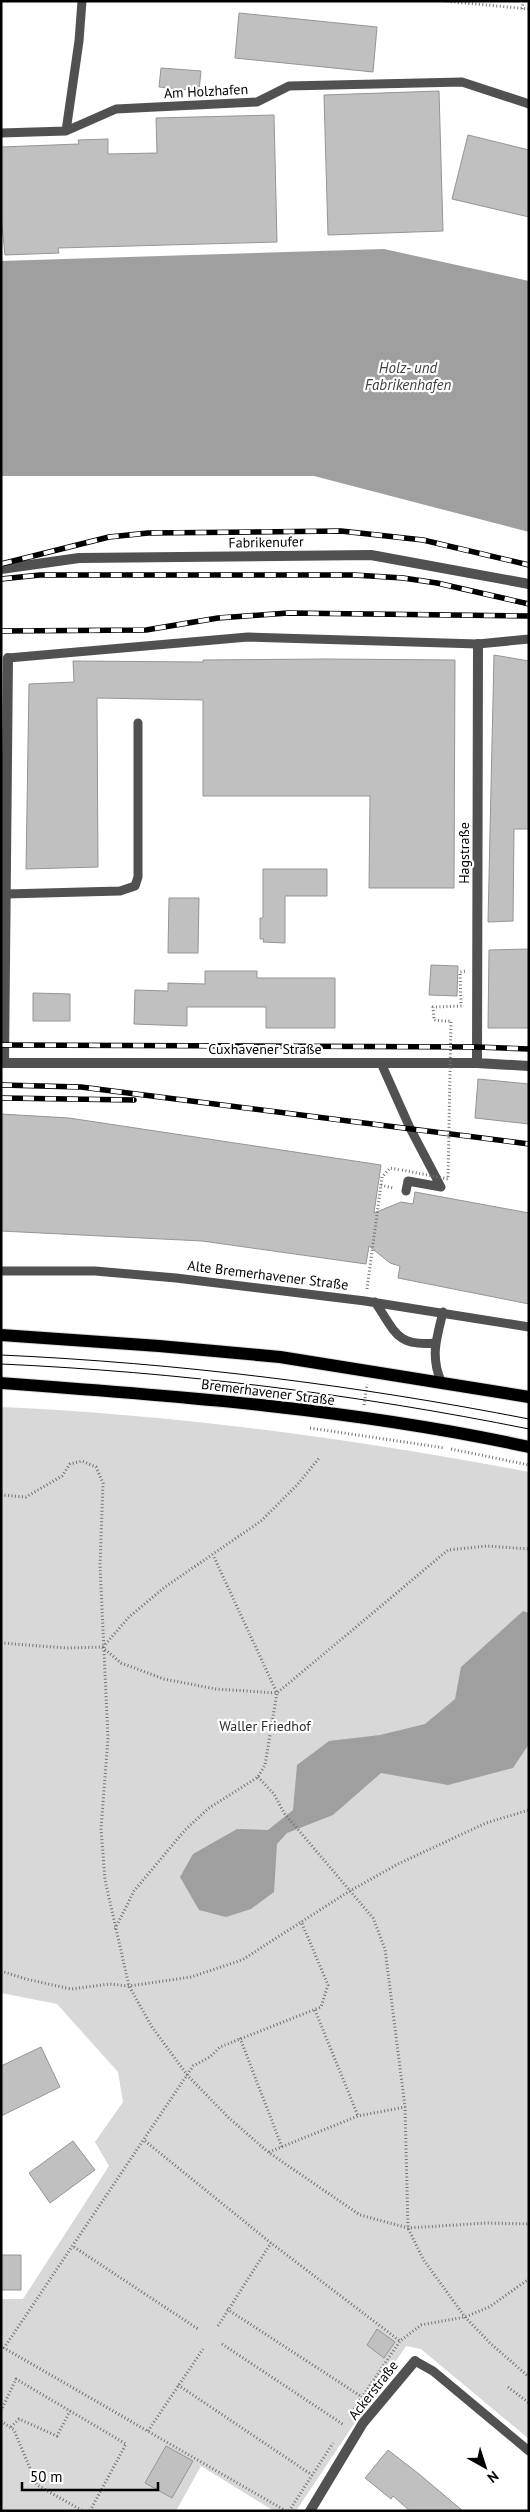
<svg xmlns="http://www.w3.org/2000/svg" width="530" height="2512" font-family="'PT Sans',sans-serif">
<rect width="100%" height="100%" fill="#fff"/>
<path fill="#d8d8d8" d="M 1,1407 C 179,1415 354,1439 529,1472 L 529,2439 L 421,2349 L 406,2346 L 296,2511 L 274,2511 L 201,2466 L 176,2511 L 1,2511 L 1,2299 L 23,2299 L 109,2166 L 95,2142 L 123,2102 L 118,2072 L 57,2004 L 1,1993 Z"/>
<path fill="#9f9f9f" d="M 384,249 L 529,281 L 529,532 L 314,476 L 1,476 L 1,261 Z
M 523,1611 L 529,1613 L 529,1744 L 513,1768 L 448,1785 L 381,1773 L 333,1815 L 287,1833 L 277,1844 L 274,1892 L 251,1909 L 226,1917 L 199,1910 L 180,1877 L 193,1854 L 237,1829 L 268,1830 L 293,1810 L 297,1765 L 329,1741 L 380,1735 L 425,1724 L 455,1699 L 461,1667 Z"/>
<path fill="#c0c0c0" stroke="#959595" d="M 239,13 L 377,27 L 373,72 L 235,58 Z
M 161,68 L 201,71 L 199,91 L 159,87 Z
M 439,91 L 443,231 L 328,235 L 324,95 Z
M 274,115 L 277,242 L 58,248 L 59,253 L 5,255 L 1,216 L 1,147 L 79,144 L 78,140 L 108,139 L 108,154 L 157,153 L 156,118 Z
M 468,135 L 529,150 L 529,217 L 452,199 Z
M 494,655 L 529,661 L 529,829 L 514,829 L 513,921 L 488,922 Z
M 324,659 L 455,660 L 454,888 L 369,888 L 370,796 L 203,796 L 203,700 L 97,698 L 98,867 L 26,869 L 29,684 L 74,682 L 73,661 L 203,662 L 203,660 Z
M 263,869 L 327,869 L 327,896 L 285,896 L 285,943 L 263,942 L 264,939 L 260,939 L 260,918 L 263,918 Z
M 169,898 L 199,898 L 198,953 L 168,953 Z
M 529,949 L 529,1028 L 488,1028 L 489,950 Z
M 431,965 L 458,966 L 457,996 L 429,995 Z
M 205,971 L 257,971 L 257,978 L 335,978 L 335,1028 L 266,1028 L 266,1007 L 187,1007 L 187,1026 L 134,1024 L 135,990 L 168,991 L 168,983 L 205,984 Z
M 33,993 L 70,994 L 70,1021 L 33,1021 Z
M 478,1079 L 529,1084 L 529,1124 L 475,1118 Z
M 1,1114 L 69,1118 L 381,1165 L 374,1213 L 401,1202 L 413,1204 L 415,1192 L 529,1213 L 529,1304 L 398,1278 L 400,1266 L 390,1263 L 369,1246 L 366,1264 L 202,1241 L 1,1231 Z
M 41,2047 L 60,2087 L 1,2116 L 1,2066 Z
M 73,2141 L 95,2170 L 50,2203 L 29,2173 Z
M 1,2255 L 21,2255 L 21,2290 L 1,2290 Z
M 377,2329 L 395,2342 L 384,2358 L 367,2345 Z
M 166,2446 L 193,2461 L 172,2498 L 145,2483 Z
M 388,2450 L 419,2474 L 463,2511 L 410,2511 L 393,2496 L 391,2499 L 365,2478 Z"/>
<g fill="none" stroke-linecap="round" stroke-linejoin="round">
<defs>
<path id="primary" d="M 1,1335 L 159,1346 L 280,1357 L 529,1397
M 1,1383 C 178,1396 356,1409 529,1447"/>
</defs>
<use href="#primary" stroke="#dbdbdb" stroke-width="14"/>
<path stroke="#737373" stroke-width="3" stroke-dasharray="1 2.5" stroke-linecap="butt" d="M 444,1 L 529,9
M 522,9 L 523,1
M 461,1003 L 460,972 L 466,971
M 446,1021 L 434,1020 L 433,1007 L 464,1006
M 381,1185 L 393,1188
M 367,1289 L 382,1177 L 390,1168 L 401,1170
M 364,1405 L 367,1384
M 310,1428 L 445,1448
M 451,1449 L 529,1465
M 1,1495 L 26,1497 L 62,1476 L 70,1464 L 82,1461 L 96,1467 L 103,1483 L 100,1565 L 108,1738 L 101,1829 L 105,1880 L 129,1986 L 152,2027 L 188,2076 L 229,2118 L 268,2152 L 360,2215 L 408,2228 L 487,2223 L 529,2224
M 1,1643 L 67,1648 L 102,1647 L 121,1663 L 164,1679 L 216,1689 L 277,1693 L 448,1550 L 487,1546 L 529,1549
M 103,1647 L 129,1617 L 165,1587 L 261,1521 L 297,1485 L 320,1457
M 258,1777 L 274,1794 L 284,1813 L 373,1918 L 385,1949 L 405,2107 L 408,2228 L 423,2259 L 465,2317 L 490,2343 L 529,2377
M 115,1929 L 134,1891 L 185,1830 L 209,1808 L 258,1777 L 265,1765 L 277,1693 L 213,1555
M 1,1971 L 26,1979 L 71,1989 L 110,1984 L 129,1986 L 191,1977 L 242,1960 L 348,1892 L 398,1864 L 486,1823 L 529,1810
M 315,2010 L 358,2116
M 240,2038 L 282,2147
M 145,2141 L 271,2243 L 400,2341
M 269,2152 L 358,2116 L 405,2107
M 74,2247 L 198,2329
M 227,2309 L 362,2397
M 218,2326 L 271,2243
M 222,2344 L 344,2425
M 178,2385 L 312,2475
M 508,2387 L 529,2403
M 1,2411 L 16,2379 L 126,2444 L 90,2511
M 352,2412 L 400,2341 L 421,2325 L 465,2317 L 489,2307 L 529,2279
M 1,2421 L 14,2430 L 37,2485 L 83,2511
M 11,2427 L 19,2419 L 57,2436 L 70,2411
M 148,2431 L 203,2349
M 286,2511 L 4,2348 L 193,2066 L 210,2057 L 220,2047 L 321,2007 L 328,1985 L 301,1921
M 289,2511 L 333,2443"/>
<path stroke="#515151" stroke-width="9" d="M 66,131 L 79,41 L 82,1
M 1,133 L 66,131 L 116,109 L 257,102 L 289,86 L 462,82 L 529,104
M 8,658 L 248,637 L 478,644 L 529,639
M 6,894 L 120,891 L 135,886 L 138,877 L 138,723
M 381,1063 L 410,1128 L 441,1187
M 406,1191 L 408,1181 L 441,1187
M 1,1271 L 95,1271 L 176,1278 L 365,1301 L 529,1327
M 375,1302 C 395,1331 396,1347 435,1343
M 441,1381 C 430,1356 437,1337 443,1312
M 415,2361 L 433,2371 L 529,2451"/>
<path stroke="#515151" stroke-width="10" d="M 1,569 L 79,558 L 371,555 L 529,584
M 1,1063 L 477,1063 L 529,1066
M 4,1063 L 8,658
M 477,1063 L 478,644
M 310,2511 L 363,2423 L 415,2361"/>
<use href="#primary" stroke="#000" stroke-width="12"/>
<path stroke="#000" stroke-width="1" d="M 1,1355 C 178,1363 355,1385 529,1419
M 1,1364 C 178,1372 355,1394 529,1429"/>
<defs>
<path id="rail" d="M 1,564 L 109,537 L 148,533 L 341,531 L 423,540 L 529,565
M 1,579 L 40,575 L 354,575 L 403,578 L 437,583 L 529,604
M 1,631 L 146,630 L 218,618 L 288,613 L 529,616
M 1,1045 L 477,1047 L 529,1049
M 1,1085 L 81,1087 L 529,1144
M 1,1098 L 134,1100"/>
</defs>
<use href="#rail" stroke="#000" stroke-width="5.5"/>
<use href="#rail" stroke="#fff" stroke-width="4" stroke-dasharray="11" stroke-linecap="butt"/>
<path stroke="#737373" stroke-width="3" stroke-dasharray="1 2.5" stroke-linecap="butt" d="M 402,1170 L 448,1179 L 451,1021 L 446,1021"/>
</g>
<g text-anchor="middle" stroke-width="4.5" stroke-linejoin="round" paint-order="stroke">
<g font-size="14" fill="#000" stroke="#fff">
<text transform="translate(206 91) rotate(-3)" y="5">Am Holzhafen</text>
<text transform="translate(266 542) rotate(-1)" y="5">Fabrikenufer</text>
<text transform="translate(464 853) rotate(-90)" y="5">Hagstraße</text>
<text x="265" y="1054">Cuxhavener Straße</text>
<text transform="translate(268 1275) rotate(7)" y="5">Alte Bremerhavener Straße</text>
<text transform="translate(268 1392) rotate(7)" y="5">Bremerhavener Straße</text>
<text transform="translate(373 2390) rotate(-52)" y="5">Ackerstraße</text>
</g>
<g font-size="14" fill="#2f2f2f" stroke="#fff">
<text x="265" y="1731">Waller Friedhof</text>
</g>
<g font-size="15" font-style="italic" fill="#404040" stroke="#fff">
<text x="408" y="373">Holz- und<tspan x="408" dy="17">Fabrikenhafen</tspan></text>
</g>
</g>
<rect width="530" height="2512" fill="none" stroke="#000000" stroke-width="5"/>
<g transform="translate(485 2467) rotate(141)" stroke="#ffffff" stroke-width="4" paint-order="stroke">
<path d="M0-4L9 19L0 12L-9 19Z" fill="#000000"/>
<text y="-8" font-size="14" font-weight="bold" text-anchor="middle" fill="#000000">N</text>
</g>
<path d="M22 2482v8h136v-8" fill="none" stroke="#000000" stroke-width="2.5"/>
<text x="30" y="2482" font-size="15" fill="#000000" stroke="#ffffff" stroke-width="4" paint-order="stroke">50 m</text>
</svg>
